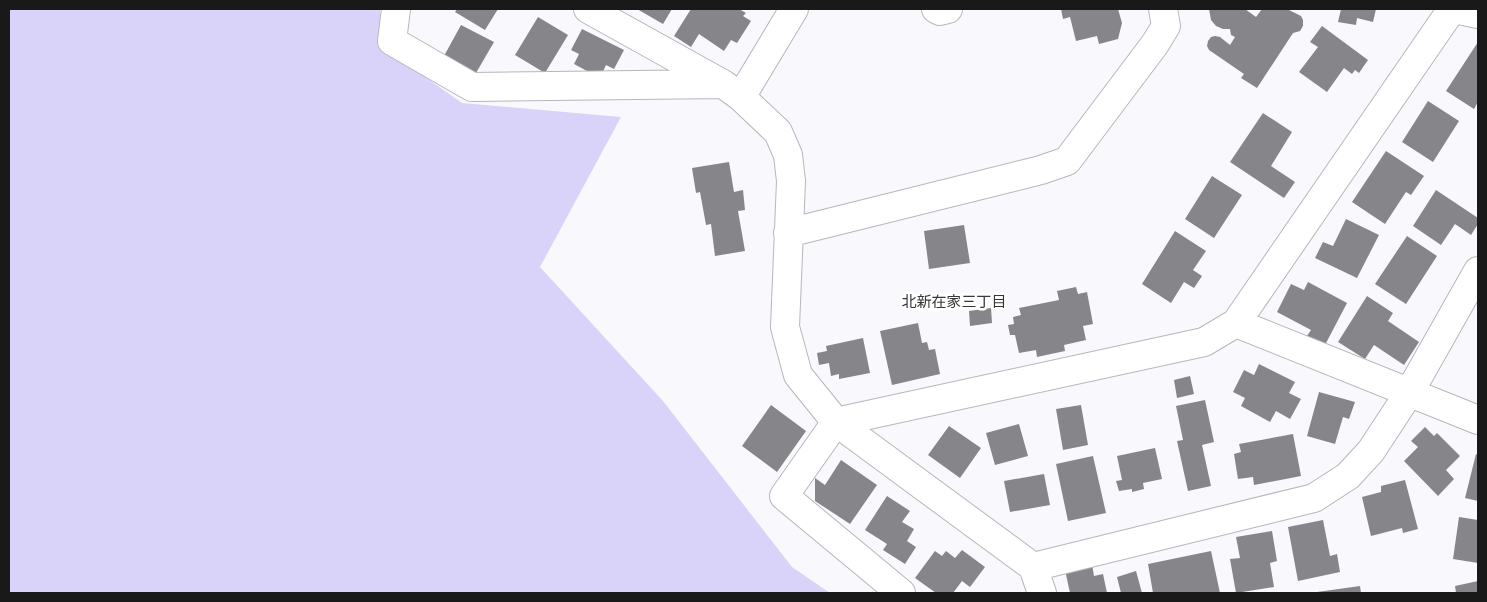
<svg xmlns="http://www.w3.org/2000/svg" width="1487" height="602" font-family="'Fira Sans','Noto Sans JP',sans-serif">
	<rect width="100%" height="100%" fill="#f9f8fd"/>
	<path fill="#d9d3f9" d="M9,9h371l4,39 78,55 159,14 -81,150 123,134 129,166 38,26h-821z"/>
	<path fill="#868589" d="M457,9h41l-13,21 -30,-18z
		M637,9h35l-9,15z
		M691,9h48l7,4 -3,3 8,5 -14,22 -6,-3 -7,11 -25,-17 -8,13 -17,-11z
		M1061,9h57l4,14 -4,16 -19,5 -2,-8 -21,5 -6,-24 -7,2z
		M1209,9h36l11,8 6,-8h25l14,7 2,4v6l-3,5 -7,2 -36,55 -16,-10 3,-4 -35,-24 -2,-4 1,-5 3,-4 4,-1 5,1 10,8 5,-8 -4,-2 -1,-6h-7l-7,-3 -5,-6z
		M1341,9h35l-3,13 -16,-4 -1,7 -18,-3z
		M538,17l30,18 -23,38 -30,-18z
		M461,25l33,17 -18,31 -32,-17z
		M1322,26l46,34 -9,13 -4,-3 -3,4 -8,-6 -17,24 -28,-20 19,-25 -8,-5z
		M582,29l42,21 -10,19 -8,-4 -6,13 -26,-14 5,-10 -8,-4z
		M1478,42v60l-4,7 -28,-18z
		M1428,101l31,20 -26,41 -31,-20z
		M1263,113l29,19 -21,34 24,16 -11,16 -54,-36z
		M1386,151l38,25 -13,19 -5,-3 -21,32 -33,-22z
		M729,162l5,30 9,-2 2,20 -7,1 7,40 -30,5 -4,-32 -5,1 -6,-33 -4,1 -4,-25z
		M1212,176l30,19 -28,43 -29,-19z
		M1436,190l42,28v6l-7,11 -16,-11 -14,21 -28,-19z
		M1346,219l33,16 -22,43 -42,-20 8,-16 10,4z
		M964,225l6,38 -41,6 -5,-38z
		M1175,231l31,20 -13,19 9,6 -8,12 -10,-6 -13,21 -29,-19z
		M1407,236l30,20 -31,48 -31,-20z
		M1308,282l39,21 -22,42 -18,-9 4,-6 -34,-18 14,-28 13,6z
		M1076,287l2,7 9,-2 6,32 -10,2 3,14 -22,5 1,6 -28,6 -1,-7 -17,3 -4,-18h-5l-2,-10 6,-1 -1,-7 8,-2 -2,-7 40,-8 -2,-9z
		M1367,296l26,17 -5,8 31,21 -15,23 -30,-20 -9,14 -27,-17z
		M991,308l1,15 -22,3 -1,-15z
		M918,323l4,20 5,-1 2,8 6,-1 5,25 -48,11 -12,-54z
		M863,338l7,35 -31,6v-5l-8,2 -2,-13 -10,2 -2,-12 10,-2 -1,-5z
		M1259,364l36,18 -6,11 12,6 -11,20 -14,-8 -6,11 -29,-16 4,-8 -12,-6 11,-22 10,5z
		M1190,376l4,18 -17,4 -3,-18z
		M1319,392l36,10 -6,17 -6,-2 -8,27 -28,-8z
		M1205,400l9,42 -12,3 9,41 -23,5 -11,-50 6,-1 -7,-34z
		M771,405l35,26 -29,41 -35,-26z
		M1081,405l7,40 -25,5 -7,-41z
		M1019,424l9,32 -33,9 -9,-32z
		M949,426l32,22 -21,30 -32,-23z
		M1425,427l9,9 3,-3 23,23 -14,14 8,9 -16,17 -34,-35 14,-14 -7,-6z
		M1293,434l8,42 -47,9 -1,-8 -15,2 -4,-25 7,-2 -2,-8z
		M1155,448l7,31 -19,4 1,6 -12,3v-3l-13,2 -3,-10 6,-1 -5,-24z
		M1476,454l2,1v46l-13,-3z
		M1093,456l13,57 -38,8 -12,-57z
		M841,460l36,25 -27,39 -35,-23v-23l10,7z
		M1044,474l6,31 -40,7 -6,-31z
		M1405,480l13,49 -15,4 -1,-5 -31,8 -9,-39 19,-5v-6z
		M887,496l23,15 -8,11 12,7 -7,12 9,6 -11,17 -22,-14 4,-6 -22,-14z
		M1459,517l19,3v43l-25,-4z
		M1323,520l7,36 7,-2 3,18 -42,9 -10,-54z
		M1272,531l5,30 -7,2 4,24 -38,6 -6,-34 10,-1 -4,-21z
		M962,550l23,17 -15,20 -8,-6 -9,12h-17l-21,-15 20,-27 7,5 4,-5 9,7z
		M1211,551l9,42h-67l-5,-29z
		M1092,564l2,12 9,-2 4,19h-37l-5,-23z
		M1136,571l6,22h-21l-4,-16z
		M1478,581v12h-22l-1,-7z
		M1360,586l1,7h-44v-1z"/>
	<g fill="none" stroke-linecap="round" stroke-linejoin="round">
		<defs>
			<path id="minor" d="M396,9l-4,32 80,46 251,-3
				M588,9l135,75 18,13 37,35 10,23 3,26 -6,146 13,48 38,47 197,145 9,26
				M936,9l4,2 8,-2
				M1454,9l24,5
				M741,97l53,-88
				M788,233l253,-63 26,-9 88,-117 11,-18 -3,-17
				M1236,323l242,97
				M1033,567l281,-69 34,-22 23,-25 38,-58 69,-122
				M901,593l-117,-97 52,-74 368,-80 32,-19 216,-314"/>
		</defs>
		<use href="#minor" stroke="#b7b6ba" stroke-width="30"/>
		<use href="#minor" stroke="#fff" stroke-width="28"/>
	</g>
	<g text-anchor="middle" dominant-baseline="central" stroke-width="5" stroke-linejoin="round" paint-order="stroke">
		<g font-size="15" fill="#37373a" stroke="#fff">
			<text x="954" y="302">北新在家三丁目</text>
		</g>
	</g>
	<rect width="1487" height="602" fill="none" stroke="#19191a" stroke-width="20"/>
</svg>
